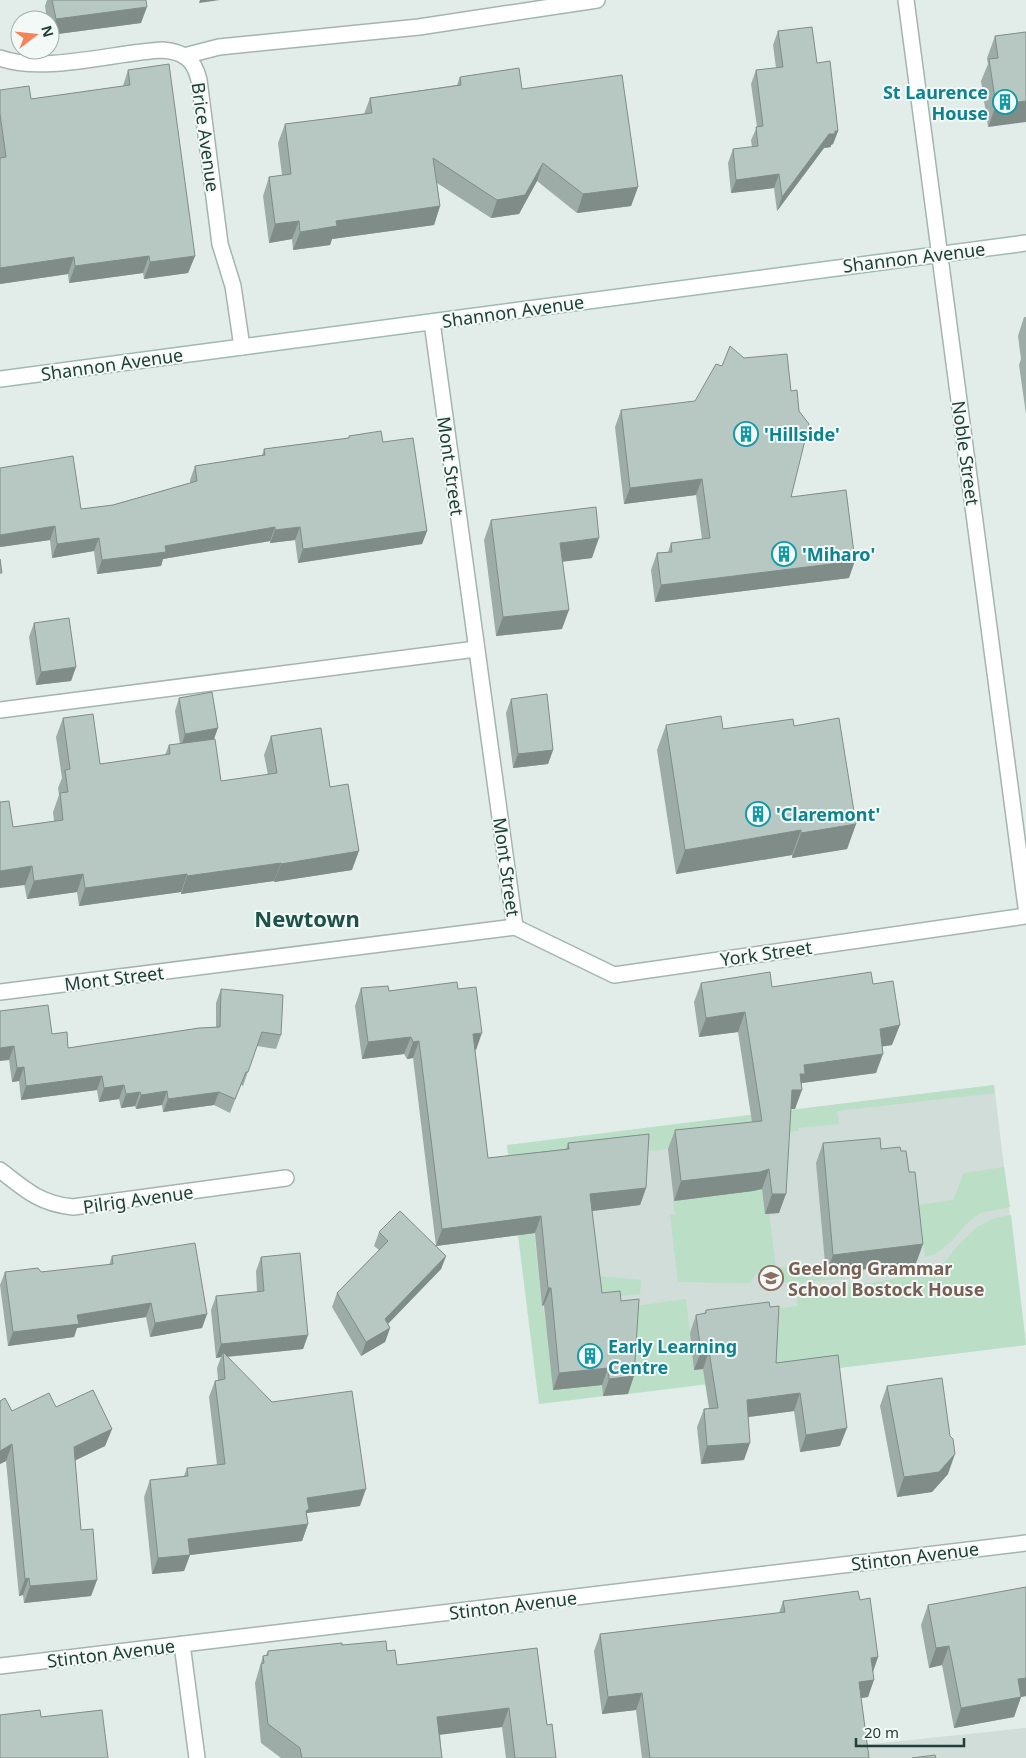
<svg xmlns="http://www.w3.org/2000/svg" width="1026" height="1758" font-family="'Noto Sans',sans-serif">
	<rect width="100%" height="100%" fill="#e2ede9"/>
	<path fill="#d0ddd8" d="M994,1085l32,260 -487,59 -32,-259z
		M1026,1728v30h-289z"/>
	<path fill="#badfc6" d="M994,1085l1,8 -158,18 2,13 -41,4v3l-43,5v4l-193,20 -35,10 15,136 5,22 55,57 1,11 -64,8 -32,-259z
		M1004,1167l6,40 -30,6 -15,12 -14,17 -16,12 -10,3 -6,-52 34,-5 11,-27z
		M766,1187l10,81 49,-5 2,15 23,-2 -1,-5 15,-2v6c-20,2 -72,13 -88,4l-1,-11 -16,2 -9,13 -72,-1 -8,-67h5l-2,-14 80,-10z
		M1011,1215l15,130 -398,49 5,-77 -19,-8 72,-10 8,71 9,-1 70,-45 8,-16 16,-2 1,-14 85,-11 37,-8 24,-10 15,-19 18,-17 18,-9z
		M596,1276l45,4 -1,14 -45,5z"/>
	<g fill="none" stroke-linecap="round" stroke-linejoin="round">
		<defs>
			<path id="service" d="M184,56l35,-9 200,-20 178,-27
				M0,710l476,-61
				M515,927l99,48 412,-59"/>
			<path id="minor" d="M0,58c44,16 116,-6 163,-8 21,2 31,9 36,30l21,164 13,42 9,61
				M0,992l515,-65 -83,-605
				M0,1170c25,20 41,34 73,37l213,-29
				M182,1644l15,114
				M0,1666l1026,-123"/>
			<path id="tertiary" d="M906,0l120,907"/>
			<path id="secondary" d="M0,379l1026,-136"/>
		</defs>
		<use href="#service" stroke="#a4b5b0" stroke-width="18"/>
		<use href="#minor" stroke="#a4b5b0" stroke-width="18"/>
		<use href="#tertiary" stroke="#a4b5b0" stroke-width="18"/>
		<use href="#secondary" stroke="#a0b9b1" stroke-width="18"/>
		<use href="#service" stroke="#fff" stroke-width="15"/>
		<use href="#minor" stroke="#fff" stroke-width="15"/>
		<use href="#tertiary" stroke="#fff" stroke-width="15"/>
		<use href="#secondary" stroke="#fff" stroke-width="15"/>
	</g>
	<path fill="#9daca7" d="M47,0h99l-5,23 -91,12v-15h-3l-2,-14z
		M778,31l39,32 21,68 -5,13 -2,1v2l-7,1 -47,63 -3,-23 -43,5 -3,-30 5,-14 19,-2 -1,-7 6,-13 -6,-43 5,-14 20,-2 -3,-23z
		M1026,32l-38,95 -7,-46 7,-17 -1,-6 8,-22z
		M128,70l67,186 -7,17 -44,6 -1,-6 -74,10 -1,-9 -68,10v-194l31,9 92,-13z
		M460,77l62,12 116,98 -7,19 -54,7 -40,-32 -18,33 -28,4 -54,-35 3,23 -6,19 -102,14 -2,6 -37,5 -1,-11 -23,4 -6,-47 6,-19 13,-2 -4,-32 7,-19 79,-10 6,-16 87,-13z
		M1024,317h2v97l-7,-49 2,-6 -3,-23z
		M621,410l170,87 58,81 -194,24 -4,-32 6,-17 11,-1 3,-9 31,-4 -6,-44 -72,9 -9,-77z
		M349,436l34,6 44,89 -5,13 -124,19 -3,-23 -25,3v-2l-107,18 -2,7 -64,8 -3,-23 -42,7 -2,-18 -50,7v-79l81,41 32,-4 77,-22v-3l5,-14 67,-11 2,-6 85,-11z
		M491,520l101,38 -29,3 -1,68 -66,7 -12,-96z
		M34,623l42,44 -5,14 -35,4 -7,-48z
		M179,698l35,41 7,42 47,-6 -4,-20 7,-19 59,51 22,83 -78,12v-1l-93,13v-2l-102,14 -2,-14 -50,7 -14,-72 41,-6 -1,-9 6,-17 -1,-7 4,-10 -6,-41 7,-19 37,46 65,-9 4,-10 11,-1 -5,-33z
		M511,699l42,51 -5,14 -35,4 -7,-55z
		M666,725l57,4 71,-3 62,98 -9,25 -55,9v-3l-116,19 -19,-124z
		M701,983l71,4 101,-3 19,61 -10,1 -6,27 -74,10 -7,26h-4l-12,104 -14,1 -3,-25 -9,2 -79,10 -6,-52 7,-19 77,-8 -14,-90 -39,5 -5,-35z
		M361,988l28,3 69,-2 18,61h-1l13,108 78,-9 2,-6 78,45 -6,17 -48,6 10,82 26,101 -25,2 -1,-11 -49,5 -9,-85 -2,1 -7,-73 -99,13 -23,-188 -6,1 -3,-5 -42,5 -7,-53z
		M221,989l60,46 -5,14 -19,-3 -14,40 -2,-1 -11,28 -16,-8 -51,7 -1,-7 -26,4 -1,-3 -14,2 -2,-9 -20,3 -2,-12 -76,10 -2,-19 -7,1 -3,-22 -9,-49 52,23 16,14 148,-21v-24z
		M823,1143l78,8 8,21 14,72 -7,19 -90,11 -10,-111z
		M379,1232l67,24 -5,13 -53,55 2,4 -5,14 -24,14 -29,-49 5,-14 42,-43 -5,-4z
		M112,1256l95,58 -5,14 -52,9 -4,-20 -69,11 -3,9 -66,9 -8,-61 5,-13h36l68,-7z
		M261,1257l47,78 -5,14 -76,8 133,149 -53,7v2l1,9 -6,17 -112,14 -6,16 -32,3 -8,-77 6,-17 34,-4 3,-8 30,-3 -8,-68 6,-16 3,-1 -1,-12 4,-11 -5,1 -5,-48 5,-14 41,-4 -1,-21z
		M706,1310l70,53 62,-8 2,91 -40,6 -6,-41 -46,6 -4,43 -43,4 -4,-37 7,-18 5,-1 -6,-39 -9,1 -4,-37 6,-18 8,-1z
		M887,1386l61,88 -16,18 -35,5 -17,-91z
		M0,1401l12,10 44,-4 56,22 -7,17 -30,14 6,70 16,50 -6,16 -67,7 -1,-8 -4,1 -13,-135 -6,3z
		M860,1600l18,57 -5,15 -5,25 -7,1 8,60h-227l-6,-48 -34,4 -8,-63 6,-17 179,-21 4,-12z
		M928,1605l98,91 -5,1 -7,20 -60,11 -12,-63 -13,3 -8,-43z
		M342,1645l45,6 10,14 140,-17 10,77 9,33h-50l-4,-31 -62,7 2,24h-161l-20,-15 -6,-60 8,-27 3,-1 2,-4z"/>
	<path fill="#808c88" d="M200,0h20l-21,3z
		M147,7l-6,16 -91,12 6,-16z
		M1026,101v21l-38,5 8,-22z
		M835,131h3l-5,13 -2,1v2l-7,1 -47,63 5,-14 47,-63z
		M543,163l-6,18 -18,33 -28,4 6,-18z
		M779,174l-5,14 -43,5 5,-13z
		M638,187l-7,19 -54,7 6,-19z
		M440,206l-6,19 -102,14 -2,6 -37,5 7,-18 36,-11z
		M299,221l-7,18 -23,4 6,-19z
		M149,256l-6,17 -74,10 6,-17z
		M195,256l-7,17 -44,6 6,-17z
		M74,257l-6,17 -68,10v-16z
		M702,479l-6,16 -72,9 6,-16z
		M55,526l-5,14 -50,7v-12z
		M275,527l-5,14 -107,18 -2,7 -64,8 5,-14 63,-14z
		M300,527l-5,13 -25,3 5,-13z
		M427,531l-5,13 -124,19 5,-14z
		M99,538l-5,13 -42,7 5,-14z
		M599,538l-7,20 -39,5 7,-20z
		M855,561l-6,17 -194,24 6,-17z
		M569,610l-7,19 -66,7 7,-19z
		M76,667l-5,14 -35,4 5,-13z
		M218,728l-5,14 -32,6 4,-14z
		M553,750l-5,14 -35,4 5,-14z
		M856,824l-9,25 -55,9 9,-25z
		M801,830l-9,25 -116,19 9,-24z
		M359,851l-7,19 -78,12 7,-18z
		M281,863l-7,18 -93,13 6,-18z
		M32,866l-7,19 -25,3v-17z
		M83,874l-6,18 -50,7 7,-18z
		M187,874l-6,18 -102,14 6,-18z
		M745,1012l-7,20 -39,5 7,-19z
		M900,1025l-8,20 -19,3 7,-19z
		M482,1033l-6,17 -10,1 7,-17z
		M411,1037l-7,17 -42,5 6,-17z
		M419,1041l-6,17 -6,1 6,-17z
		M14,1046l-5,14 -9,1v-13z
		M883,1054l-7,19 -74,10 -2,7h2l-7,19h-10l7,-19 12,-25z
		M24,1067l-5,14 -7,1 5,-14z
		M102,1076l-5,14 -76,10 5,-14z
		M124,1085l-5,14 -20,3 5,-14z
		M167,1091l-5,14 -26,4 5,-14z
		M140,1092l-5,14 -14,2 5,-14z
		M219,1092l-5,13 -51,7 5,-13z
		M769,1169l-7,20 -9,2 -79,10 7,-20z
		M646,1188l-6,17 -56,7 6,-18z
		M772,1194h14l-7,19 -14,1z
		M541,1216l-6,17 -99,13 6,-17z
		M923,1244l-7,19 -90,11 7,-19z
		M446,1256l-5,13 -61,63 5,-13z
		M548,1288h3l-7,17 -2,1z
		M151,1303l-5,14 -69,11 -3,9 -66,9 5,-14 64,-17z
		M207,1314l-5,14 -52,9 5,-14z
		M390,1328l-5,14 -24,14 5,-14z
		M308,1335l-5,14 -80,8v-5l-2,5 -5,1 5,-14z
		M709,1351l-6,18 -9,1 7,-18z
		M608,1368l-6,17 -49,5 6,-17z
		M634,1376l-6,18 -25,2 6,-17z
		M800,1393l-6,18 -54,7 7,-18z
		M847,1428l-7,18 -40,6 6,-17z
		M112,1429l-7,17 -37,18 6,-17z
		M750,1443l-6,17 -43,4 6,-18z
		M12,1444l-6,17 -6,3v-13z
		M955,1454l-7,20 -16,18 -35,5 7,-20z
		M366,1489l-6,17 -53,7 -4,12 5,-1 -6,17 -112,14 -6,16 -32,3 6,-16 30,-19 119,-41z
		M29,1578l-6,17 -4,1 6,-17z
		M97,1580l-6,16 -67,7 6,-17z
		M949,1646l-7,19 -13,3 7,-20z
		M878,1657l-6,17 -1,-16z
		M1026,1678v18l-15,3 7,-20z
		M874,1680l-6,17 -15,2 6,-17z
		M642,1693l-6,17 -34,4 6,-17z
		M1021,1697l-7,20 -60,11 7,-20z
		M509,1708l-7,19 -71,9 6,-19z"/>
	<path fill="#b7c8c2" stroke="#808c88" d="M52,0h94l1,7 -91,12z
		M812,27l5,36 13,-2 8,70h-3v3h-6l-47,63 -3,-23 -43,6 -3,-31 25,-3 -2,-19 7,-1 -7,-56 27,-3 -5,-36z
		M1026,32v69l-30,4 -7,-46 9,-1 -3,-22z
		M169,64l26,192 -45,6 -1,-6 -74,10 -1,-9 -74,11v-110l6,-1 -6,-43v-24l29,-4 2,13 99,-14 -2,-15z
		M519,68l3,21 100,-14 16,112 -55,7 -40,-31 -18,32 -28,5 -64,-42 7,48 -104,15 1,5 -37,6 -1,-11 -24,3 -6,-47 22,-3 -6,-50 87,-11 -2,-15 91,-13 -1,-8z
		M730,346l14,12 43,-4 4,37 6,-1 2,21 10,13 -18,73 55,-7 9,71 -194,24 -4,-32 15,-1 -1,-9 39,-5 -8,-59 -72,9 -9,-78 74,-9 21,-37 6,2z
		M381,431l2,11 30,-4 14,93 -124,18 -3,-22 -25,3v-3l-110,19 1,6 -64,8 -3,-22 -42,6 -2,-18 -55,9v-67l73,-12 8,53 32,-4 84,-24 -2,-15 70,-11 -1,-6 85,-11v-2z
		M596,507l3,31 -39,5 9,67 -66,7 -12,-97z
		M0,559l2,14h-2z
		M69,618l7,49 -35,5 -7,-49z
		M212,692l6,36 -33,6 -6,-36z
		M547,694l6,56 -35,4 -7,-55z
		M93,714l7,50 70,-10 -1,-9 46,-6 6,42 56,-8 -6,-37 50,-8 9,59 18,-3 11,67 -78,13v-1l-94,13v-2l-102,14 -2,-14 -49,7 -2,-15 -32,5v-69l9,-1 4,26 50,-7 -3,-27 8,-1 -3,-22 5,-1 -7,-51z
		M721,716l2,13 70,-10 1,7 45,-8 17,106 -55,9v-3l-116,20 -19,-125z
		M770,972l2,15 99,-15 2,12 20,-3 7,44 -20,4 3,25 -79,11 1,9h-5l2,16h-10l-6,104h-14l-3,-25 -9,3 -79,9 -6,-51 87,-9 -17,-109 -39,6 -5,-35z
		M457,982l1,7 18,-2 6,46 -9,1 15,124 81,-9 -1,-6 81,-9 -3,54 -56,6 12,99 18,-2 1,10 18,-2 -5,77 -25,3 -1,-11 -49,5 -8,-85h-3l-7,-72 -99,13 -23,-188 -6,1 -2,-5 -43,5 -7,-54 27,-2 1,5z
		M221,989l62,6 -2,40 -19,-3 -14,40h-2l-11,27 -16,-7 -51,7 -1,-8 -26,4 -1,-3 -14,2 -2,-9 -20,3 -2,-12 -76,10 -2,-19 -7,1 -3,-22 -14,2v-37l48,-6 4,29 15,-2 1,16 131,-20 21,-1z
		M880,1138l1,11 19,-2 1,4h5l3,21h6l8,72 -90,11 -10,-112z
		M400,1211l46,45 -61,63 5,9 -24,14 -29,-49 51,-52 -9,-9z
		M195,1243l12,71 -52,9 -4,-20 -74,12 2,9 -66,8 -8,-60 33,-4 3,4 72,-8 -1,-8z
		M300,1253l8,82 -87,9 -5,-48 48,-5 -3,-34z
		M769,1302l1,5 9,-1 -3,57 62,-8 9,73 -41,7 -6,-42 -53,7 3,43 -43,3 -3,-37 14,-1 -9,-57 -8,1 -5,-37 10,-2v-3z
		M223,1352l49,50 80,-11 14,98 -59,9 2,11 -3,2 2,13 -120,15 2,16 -32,3 -8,-78 38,-4 -1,-8 38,-4 -10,-83 10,-2z
		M942,1378l8,58 3,3 2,15 -16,18 -35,5 -17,-91z
		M93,1390l19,39 -38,18 7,83 12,-1 4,51 -67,6 -1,-8 -4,1 -13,-135 -12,7v-50l5,-3 7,13 37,-18 7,14z
		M1026,1587v91l-8,1 3,18 -60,11 -12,-62 -13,2 -8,-43z
		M858,1591l2,9 10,-2 8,59 -7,1 3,22 -15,2 10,76h-219l-8,-65 -34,4 -8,-63 185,-22 -2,-11z
		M386,1641l1,10 8,-1 2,15 140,-17 10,77 5,-1 4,34h-41l-6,-50 -72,9 5,41h-140l-2,-10 -32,-24 -7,-60 3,-1 -1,-7 5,-1v-4l74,-8v2z
		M40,1710l1,7 61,-7 6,48h-108v-43z
		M935,1755l1,3h-24z"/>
	<defs>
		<symbol id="building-ring" viewBox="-11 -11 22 22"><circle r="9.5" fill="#f3f9f6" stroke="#0f9aa8" stroke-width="1.5"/><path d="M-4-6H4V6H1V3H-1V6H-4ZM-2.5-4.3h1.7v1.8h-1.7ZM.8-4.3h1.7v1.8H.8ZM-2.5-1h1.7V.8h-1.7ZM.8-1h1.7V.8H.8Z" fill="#0f9aa8"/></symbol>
		<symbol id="school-ring" viewBox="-11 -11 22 22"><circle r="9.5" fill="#f3f9f6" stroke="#8d6e63" stroke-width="1.5"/><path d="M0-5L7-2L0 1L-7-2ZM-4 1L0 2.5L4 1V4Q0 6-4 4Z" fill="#8d6e63"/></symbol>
	</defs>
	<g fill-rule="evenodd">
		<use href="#building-ring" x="991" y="88" width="28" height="28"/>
		<use href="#building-ring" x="732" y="420" width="28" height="28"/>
		<use href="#building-ring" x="770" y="540" width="28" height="28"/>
		<use href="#building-ring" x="744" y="800" width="28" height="28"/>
		<use href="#school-ring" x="757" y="1264" width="28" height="28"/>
		<use href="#building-ring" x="576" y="1342" width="28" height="28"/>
	</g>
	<g text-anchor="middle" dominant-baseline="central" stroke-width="4" stroke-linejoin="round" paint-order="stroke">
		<g font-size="18" font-weight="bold" fill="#0d838f" stroke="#f3f9f6" text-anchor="start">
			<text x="988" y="92" text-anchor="end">St Laurence<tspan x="988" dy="21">House</tspan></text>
			<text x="764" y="434">'Hillside'</text>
			<text x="802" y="554">'Miharo'</text>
			<text x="776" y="814">'Claremont'</text>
			<text x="608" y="1346">Early Learning<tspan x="608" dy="21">Centre</tspan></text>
		</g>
		<g font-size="18" fill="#213f38" stroke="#f3f9f6">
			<text transform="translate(206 137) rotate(82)">Brice Avenue</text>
			<text transform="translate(914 257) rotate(-7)">Shannon Avenue</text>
			<text transform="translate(513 311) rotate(-8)">Shannon Avenue</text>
			<text transform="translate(112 364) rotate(-8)">Shannon Avenue</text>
			<text transform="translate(966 453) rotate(82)">Noble Street</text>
			<text transform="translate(451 466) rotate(82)">Mont Street</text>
			<text transform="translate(507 867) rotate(82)">Mont Street</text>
			<text transform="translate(766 953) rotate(-8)">York Street</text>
			<text transform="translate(114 978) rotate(-7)">Mont Street</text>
			<text transform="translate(138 1199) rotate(-8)">Pilrig Avenue</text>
			<text transform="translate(915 1556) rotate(-7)">Stinton Avenue</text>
			<text transform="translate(513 1605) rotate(-7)">Stinton Avenue</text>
			<text transform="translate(111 1653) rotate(-7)">Stinton Avenue</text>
		</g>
		<g font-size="18" font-weight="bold" fill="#785e54" stroke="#f3f9f6" text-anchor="start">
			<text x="788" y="1268">Geelong Grammar<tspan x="788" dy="21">School Bostock House</tspan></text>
		</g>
		<g font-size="22" font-weight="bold" fill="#1c5247" stroke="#f3f9f6">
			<text x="307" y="918">Newtown</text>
		</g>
	</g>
	<g transform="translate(35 35) rotate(74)"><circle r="24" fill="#f3f9f6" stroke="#9fafaa"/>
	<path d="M0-4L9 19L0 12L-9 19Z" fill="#f78456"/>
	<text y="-8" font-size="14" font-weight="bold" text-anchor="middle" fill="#213f38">N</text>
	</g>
	<path d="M856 1738v8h108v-8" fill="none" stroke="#213f38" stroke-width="2.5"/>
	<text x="864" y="1738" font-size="15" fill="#213f38" stroke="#f3f9f6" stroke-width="4" paint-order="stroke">20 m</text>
</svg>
